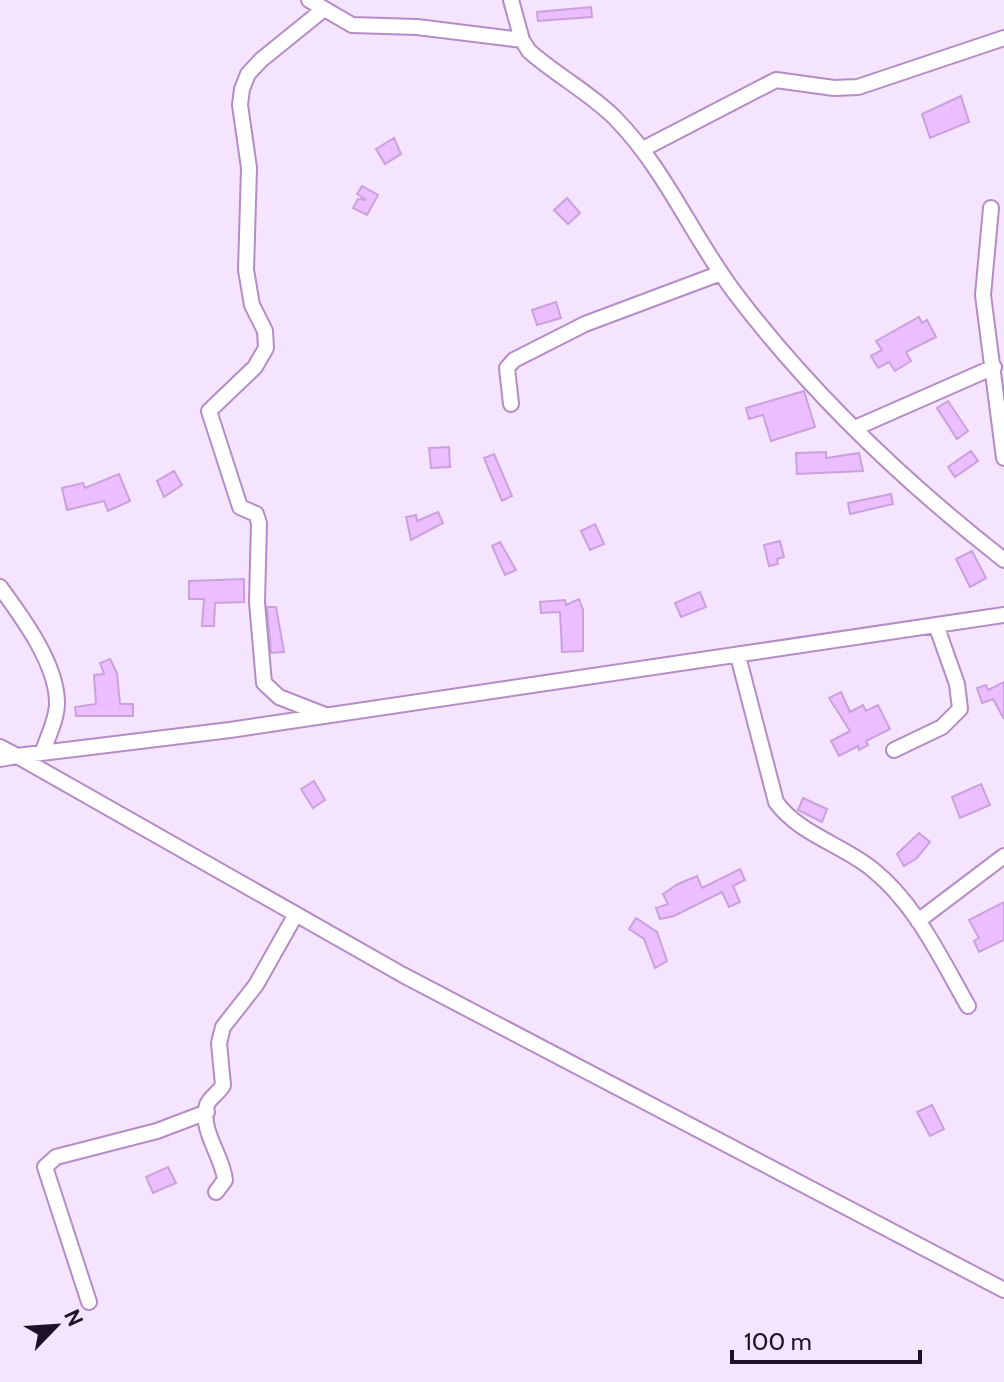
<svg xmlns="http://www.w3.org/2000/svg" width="1004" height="1382" font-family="Cabin,sans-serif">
	<rect width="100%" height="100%" fill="#f5e4fd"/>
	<path fill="#eabeff" stroke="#caa1dd" stroke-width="2" d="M591,7l1,10 -54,4 -1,-9z
		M961,96l8,26 -39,16 -8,-24z
		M394,138l7,16 -16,10 -9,-15z
		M362,186l16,9 -11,20 -14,-7 5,-9 8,1 -9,-6z
		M567,198l13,15 -12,11 -14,-14z
		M556,302l5,16 -24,7 -5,-15z
		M919,317l3,6 5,-3 9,17 -30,15 5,9 -16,10 -6,-9 -11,6 -7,-12 11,-6 -6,-9z
		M804,391l11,36 -44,14 -8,-26 -14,4 -3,-11z
		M948,401l20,30 -11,8 -20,-31z
		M449,447l1,20 -19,1 -2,-20z
		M971,451l7,10 -23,16 -7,-10z
		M826,452v6l33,-5 4,18 -66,3 -1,-21z
		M494,454l18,42 -10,5 -18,-43z
		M174,471l8,14 -18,12 -7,-16z
		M119,474l11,27 -22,10 -4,-10 -37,9 -5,-22 21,-5 2,5z
		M891,494l2,10 -43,10 -2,-11z
		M438,512l5,11 -32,17 -5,-23 10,-2 1,6z
		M595,524l9,20 -14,6 -9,-19z
		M780,541l4,16 -7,2 1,5 -9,2 -5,-21z
		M500,542l16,28 -11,5 -13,-29z
		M972,551l14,27 -16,9 -14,-28z
		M244,579v23l-29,1 -1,23h-12l2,-27h-15v-18z
		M700,592l6,15 -25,10 -6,-14z
		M579,599l4,11v41l-21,1 -2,-40 -19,1 -1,-11 25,-2 1,5z
		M267,607h9l8,45 -13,1z
		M110,659l7,14 3,31h13v12h-57l-1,-9 21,-3 -2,-29 10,-1 -4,-11z
		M1004,682v37l-11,-20 -11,4 -5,-15 9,-3 2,5z
		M841,692l9,20 13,-7 3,6 12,-6 12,24 -24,12 2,4 -9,5 -1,-4 -19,10 -8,-15 19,-10 -21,-33z
		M314,781l11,19 -12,8 -12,-19z
		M981,784l9,21 -30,13 -8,-21z
		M803,798l24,11 -5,13 -24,-12z
		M919,833l11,9 -13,16 -13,8 -7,-12z
		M740,869l5,11 -12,6 7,16 -11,5 -7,-15 -48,24 -14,3 -4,-11 12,-4 -5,-10 15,-10 19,-8 5,12z
		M1004,902v38l-25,12 -5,-11 5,-3 -10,-18z
		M636,918l21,14 10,29 -12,7 -11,-29 -15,-10z
		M932,1105l12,24 -14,7 -13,-24z
		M168,1167l8,16 -23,10 -7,-16z"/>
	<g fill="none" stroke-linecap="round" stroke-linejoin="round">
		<defs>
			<path id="street" d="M309,0l43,25 65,2 105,13
				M511,0l11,40 7,11c27,24 61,42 86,67 52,53 78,121 123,179 75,98 169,187 266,263
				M324,9l-63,51 -13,14 -6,15 -2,16 9,63 -3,102 6,35 13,26 1,17 -11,19 -46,44 31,96 16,7 3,9 -2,79 7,81 15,14 46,18
				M643,149l133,-69 58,8 24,-1 146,-49
				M991,208l-8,87 21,163
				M511,404l-4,-36 7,-8 71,-36 136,-51
				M855,428l139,-61
				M0,587c22,30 57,77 57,116 0,16 -9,33 -14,48
				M738,656l38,146c23,32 67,43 96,67 44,35 69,90 96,137
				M0,747l17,9 213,-26 774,-115
				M894,750l48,-23 18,-18 -3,-25 -21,-59
				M0,759l17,-3 386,219 601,315
				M918,921l86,-65
				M216,1192l9,-12c-2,-23 -26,-51 -18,-75 3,-8 12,-12 16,-20l-4,-42 4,-16 33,-42 40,-71
				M89,1302l-44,-135 11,-10 101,-26 50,-19"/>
		</defs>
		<use href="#street" stroke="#b48cc6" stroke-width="18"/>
		<use href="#street" stroke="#fff" stroke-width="14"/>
	</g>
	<g transform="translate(56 1326) rotate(65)" stroke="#f5e4fd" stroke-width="6" paint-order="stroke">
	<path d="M0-6L14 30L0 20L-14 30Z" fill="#201027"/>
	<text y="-12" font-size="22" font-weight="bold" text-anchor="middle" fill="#201027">N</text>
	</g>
	<path d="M732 1350v12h188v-12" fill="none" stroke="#201027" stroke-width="4"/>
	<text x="744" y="1350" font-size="24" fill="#201027" stroke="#f5e4fd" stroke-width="6" paint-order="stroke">100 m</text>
</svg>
